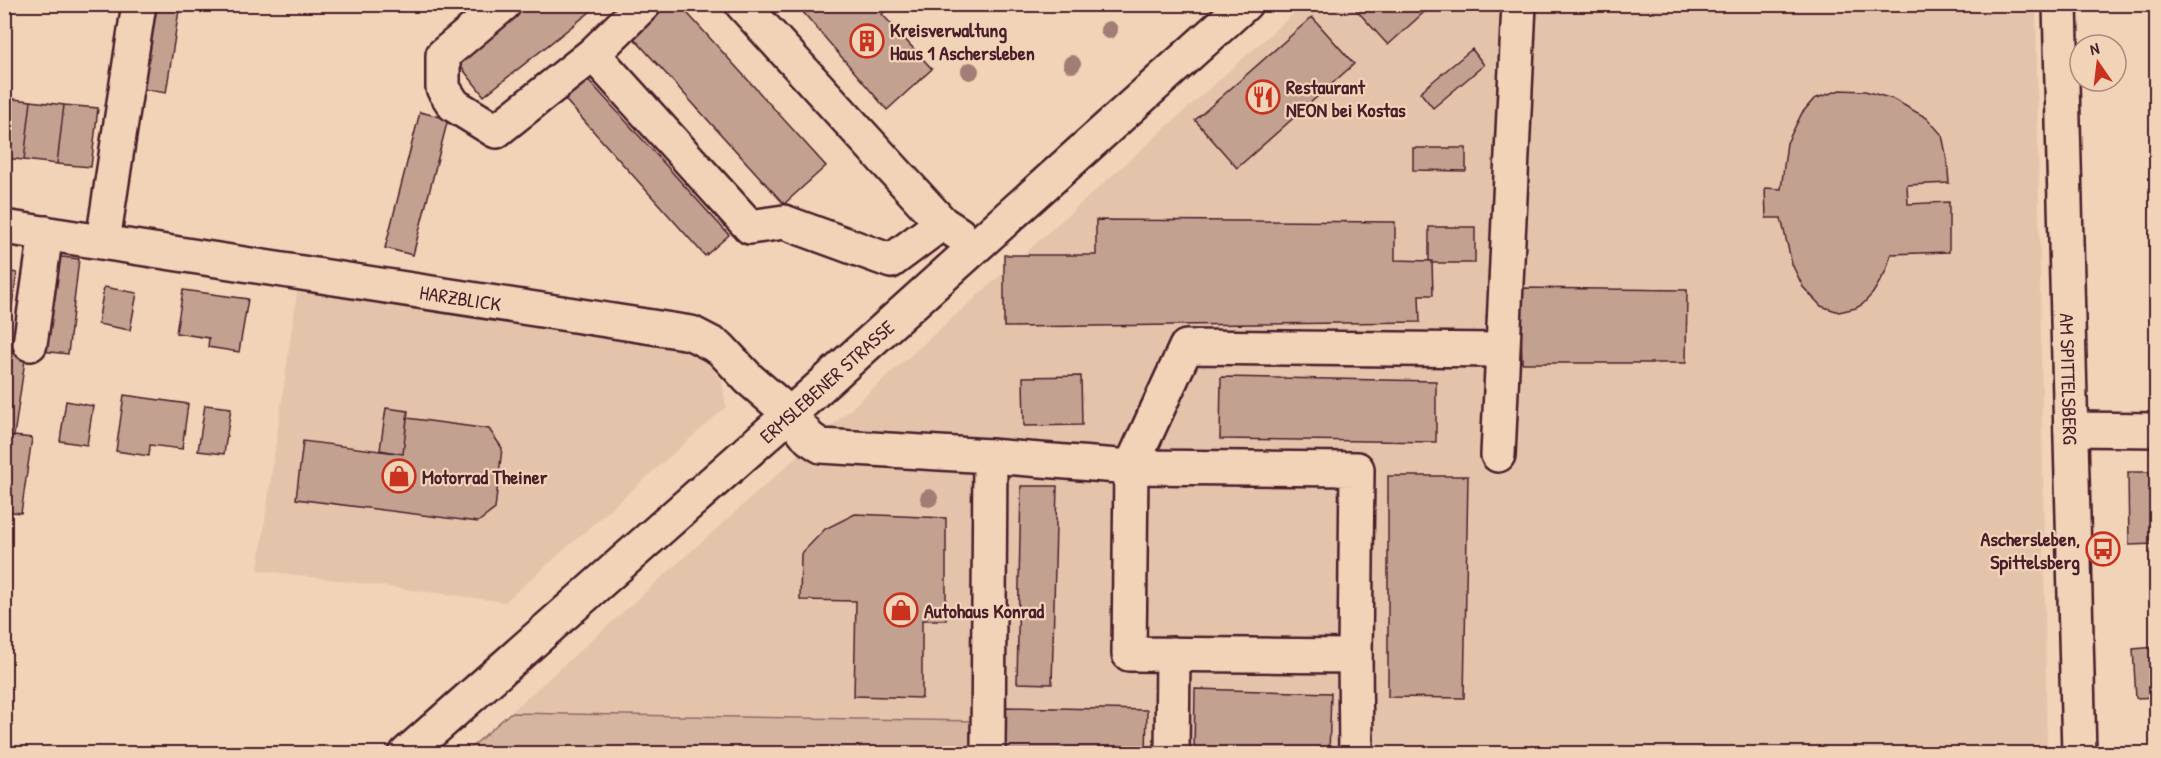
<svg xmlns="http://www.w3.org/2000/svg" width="2161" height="758" font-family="'Patrick Hand',sans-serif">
	<rect width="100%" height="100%" fill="#f1d3b7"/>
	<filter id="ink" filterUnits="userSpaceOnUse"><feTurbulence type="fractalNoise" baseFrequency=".0167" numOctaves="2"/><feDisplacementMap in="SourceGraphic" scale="12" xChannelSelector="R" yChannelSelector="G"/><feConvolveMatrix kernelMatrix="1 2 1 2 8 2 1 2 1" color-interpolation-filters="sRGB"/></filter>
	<g filter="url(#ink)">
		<path fill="#e3c4ab" d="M1303,5h733l11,748 -1072,1 1,-33 -466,-8z
			M298,286l398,67 14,12 12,16 4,26 -221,195 -247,-32z"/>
		<path fill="#d6b5a0" stroke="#906a66" stroke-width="1.5" d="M510,713l466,8 -1,32 -511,1z"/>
		<path fill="#c3a190" stroke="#4a1f2b" stroke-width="1.5" d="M153,4h27l-14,89 -25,-4z
			M522,4h78l-116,92 -30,-38z
			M663,4h16l147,162 -42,38 -154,-170z
			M796,4h96l-10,10 50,55 -45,41z
			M1351,4h82l-45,41z
			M1312,17l42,47 -117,104 -42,-48z
			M1472,49l12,16 -51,43 -13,-16z
			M584,75l145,160 -24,21 -144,-161z
			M1840,90l25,1 28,8 34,19 15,17 5,24 2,24 -42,2 1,19 41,-2v50l-58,2 -5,17 -13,22 -10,11 -7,4 -17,4 -18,-6 -18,-19 -11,-23 -11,-46h-15l-1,-30 16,1 6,-46 15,-30 12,-14z
			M4,98l27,3 -7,59 -20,-2z
			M31,101l33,4 -7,59 -33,-4z
			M64,105l34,3 -7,59 -34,-3z
			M420,112l28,7 -35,136 -28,-7z
			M1413,148h53v23l-53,-1z
			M1096,220l299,2v38l37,1 1,34h-14l1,27 -416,5v-72h92z
			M1429,227h46v36h-43v-2h-3z
			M54,256l25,3 -11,95 -26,-3z
			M4,271l13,2 -12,77h-1z
			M104,287l33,6 -7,37 -32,-6z
			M1520,288l167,2 -1,73h-164z
			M183,290l65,9 -9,53 -31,-5 1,-9 -33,-5z
			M4,350l22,3 -12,83 -10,-1z
			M1081,376l1,49 -58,1 -1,-49z
			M1221,377l215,4v61l-216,-3z
			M124,395l64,9 -6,45 -32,-4 -1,11 -33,-5z
			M66,401l27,5 -6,39 -27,-4z
			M205,405l26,3 -7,46 -26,-3z
			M386,408l22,3 -5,43 -23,-4z
			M407,418l82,11 13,19 -7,61 -17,13 -182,-23 7,-58 100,13z
			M4,435l28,3 -11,75 -17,-2z
			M2128,472h28v72l-27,1z
			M1388,476h80l-4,222 -76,-1z
			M1021,486h36l-5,198 -35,-1z
			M855,514l91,4v102h-24v78l-68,-2 2,-95 -56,-1 1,-46 24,-25z
			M2156,647v50l-20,1 -3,-49z
			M1195,689l136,4 -2,61h-135z
			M1004,707l143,3 -1,44h-142z"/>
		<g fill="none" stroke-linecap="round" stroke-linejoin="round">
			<defs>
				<g id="minor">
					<path d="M504,4l-61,51v33l11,17 42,26 97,-77 51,-50"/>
					<path d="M742,4l200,219 17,11"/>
					<path d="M593,54l157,173 34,-5 107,39 51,-38"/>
					<path id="s1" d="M4,227l687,106 29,15 29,31 41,35 19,24 12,8 169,10 -2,298"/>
					<path d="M103,241l36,-237"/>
					<path d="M30,344l16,-111"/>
					<path d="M2071,429l85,1"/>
					<path d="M1498,455l21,-451"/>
					<path d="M990,456l141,11 55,-120 316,3"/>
					<path d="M1131,467l226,2 -2,187 -226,-2z"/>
					<path d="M1355,656l1,98"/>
					<path d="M1172,754l1,-100"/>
				</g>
				<g id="major">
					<path id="s2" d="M2060,4l19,750"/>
					<path id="s3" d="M406,754l384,-340 455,-410"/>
				</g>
			</defs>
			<use href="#minor" stroke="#4a1f2b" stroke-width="38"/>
			<use href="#major" stroke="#4a1f2b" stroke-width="38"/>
			<use href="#minor" stroke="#f1d3b7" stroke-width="33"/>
			<use href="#major" stroke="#f1d3b7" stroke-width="33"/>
		</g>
		<g fill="#a17d74">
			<circle cx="1109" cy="30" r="9"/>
			<circle cx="1072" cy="64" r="9"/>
			<circle cx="970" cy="71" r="9"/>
			<circle cx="929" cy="498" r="9"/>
		</g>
	</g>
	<defs>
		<symbol id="building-ring" viewBox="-11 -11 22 22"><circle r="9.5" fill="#f1d3b7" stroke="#c8321e" stroke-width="1.5"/><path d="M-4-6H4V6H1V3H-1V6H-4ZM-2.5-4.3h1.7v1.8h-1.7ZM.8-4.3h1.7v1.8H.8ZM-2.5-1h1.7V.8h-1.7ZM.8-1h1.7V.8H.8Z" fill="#c8321e"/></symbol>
		<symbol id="restaurant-ring" viewBox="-11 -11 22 22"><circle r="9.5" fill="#f1d3b7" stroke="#c8321e" stroke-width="1.5"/><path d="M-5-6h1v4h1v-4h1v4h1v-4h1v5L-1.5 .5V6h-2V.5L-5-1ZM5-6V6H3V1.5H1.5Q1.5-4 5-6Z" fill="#c8321e"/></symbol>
		<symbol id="shop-ring" viewBox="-11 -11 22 22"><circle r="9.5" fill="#f1d3b7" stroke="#c8321e" stroke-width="1.5"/><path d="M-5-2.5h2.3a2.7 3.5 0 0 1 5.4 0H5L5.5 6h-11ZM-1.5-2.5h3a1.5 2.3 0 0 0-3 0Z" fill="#c8321e"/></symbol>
		<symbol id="bus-ring" viewBox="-11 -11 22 22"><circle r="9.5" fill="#f1d3b7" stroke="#c8321e" stroke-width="1.5"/><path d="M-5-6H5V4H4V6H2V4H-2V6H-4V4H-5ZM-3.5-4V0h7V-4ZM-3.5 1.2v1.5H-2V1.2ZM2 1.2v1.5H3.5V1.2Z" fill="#c8321e"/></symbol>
	</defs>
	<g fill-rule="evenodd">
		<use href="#building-ring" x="848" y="22" width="38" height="38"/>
		<use href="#restaurant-ring" x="1244" y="78" width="38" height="38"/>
		<use href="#shop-ring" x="380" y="457" width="38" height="38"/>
		<use href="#bus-ring" x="2084" y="530" width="38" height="38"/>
		<use href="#shop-ring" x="882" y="591" width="38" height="38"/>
	</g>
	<g text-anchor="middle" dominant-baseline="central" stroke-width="4.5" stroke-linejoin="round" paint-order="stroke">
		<g font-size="20" font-weight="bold" fill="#4a1f2b" stroke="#f1d3b7" text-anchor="start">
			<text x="890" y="29">Kreisverwaltung<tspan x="890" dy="23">Haus 1 Aschersleben</tspan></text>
			<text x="1286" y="86">Restaurant<tspan x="1286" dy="23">NEON bei Kostas</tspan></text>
			<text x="422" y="476">Motorrad Theiner</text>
			<text x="2080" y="538" text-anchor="end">Aschersleben,<tspan x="2080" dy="23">Spittelsberg</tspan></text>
			<text x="924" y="610">Autohaus Konrad</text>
		</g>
		<g font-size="20" fill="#4a1f2b" stroke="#f1d3b7">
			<text stroke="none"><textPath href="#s1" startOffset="462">HARZBLICK</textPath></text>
			<text stroke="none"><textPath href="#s2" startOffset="375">AM SPITTELSBERG</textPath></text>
			<text stroke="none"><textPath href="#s3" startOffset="562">ERMSLEBENER STRASSE</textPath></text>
		</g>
	</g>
	<rect width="2161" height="758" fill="none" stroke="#f1d3b7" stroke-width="24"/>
	<rect x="12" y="12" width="2137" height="734" fill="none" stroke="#4a1f2b" stroke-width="2" filter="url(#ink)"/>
	<g transform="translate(2098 63) rotate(346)"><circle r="28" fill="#f1d3b7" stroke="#ae8b7f" stroke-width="1.5"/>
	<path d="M0-4.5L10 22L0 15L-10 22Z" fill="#c8321e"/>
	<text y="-9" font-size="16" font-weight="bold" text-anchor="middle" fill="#4a1f2b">N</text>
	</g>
</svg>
